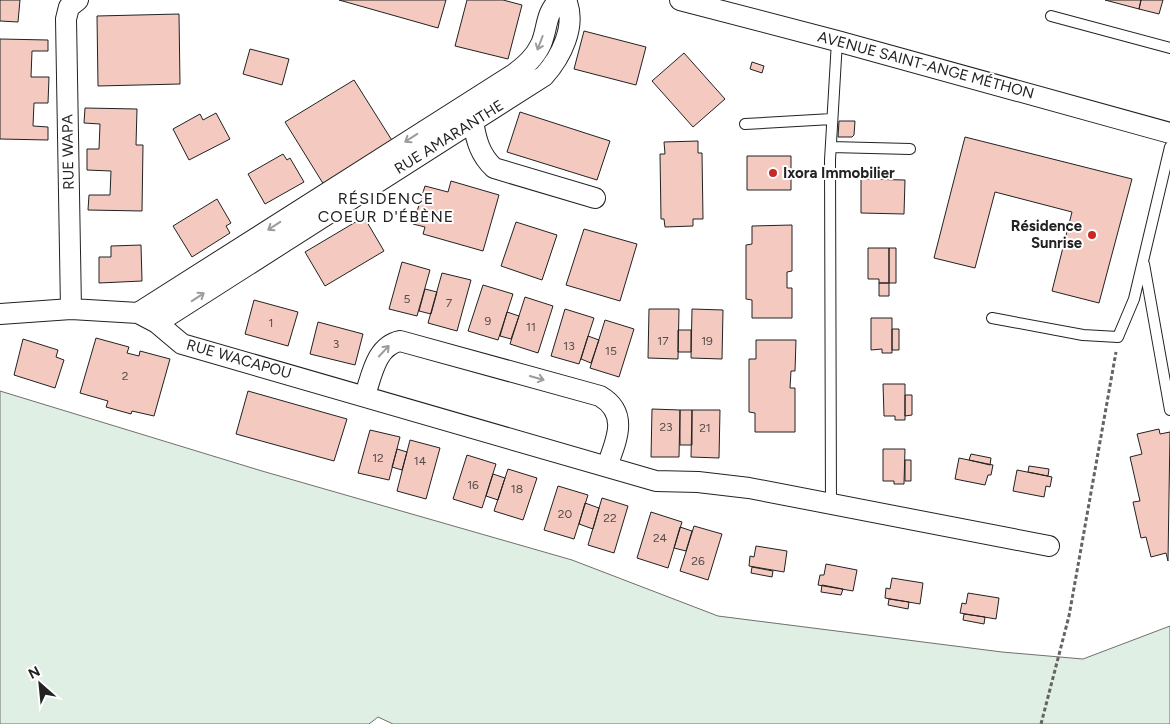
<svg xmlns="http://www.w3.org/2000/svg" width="1170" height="724" font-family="Figtree,sans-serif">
	<rect width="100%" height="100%" fill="#fff"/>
	<path fill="#e0efe3" stroke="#6f6f6f" d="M0,391l262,80 310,89 146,56 284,36 81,7 87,-33v98h-777l-15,-7 -9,7h-369z"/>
	<path fill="#f3c9c0" stroke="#222" d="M0,0h20l-2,22 -18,-1z
		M339,0h107l-8,28z
		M467,0h36l19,5 -14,54 -53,-13z
		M1105,0h36l-2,9z
		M1141,0h22l-4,14 -20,-5z
		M179,14l1,70 -82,2 -1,-70z
		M584,31l62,16 -10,38 -62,-16z
		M0,39l48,1v11h-16l-1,26h18l-1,26h-14l-1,23 15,1v13l-48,-1z
		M250,49l39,10 -7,26 -39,-11z
		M684,53l41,46 -32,28 -41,-46z
		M752,62l12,4 -2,7 -12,-4z
		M354,80l39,62 -69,43 -39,-63z
		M85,108l52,1 -1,36h7l-1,66 -54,-1 1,-15h21l1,-24 -24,-1v-21h12l1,-25 -16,-1z
		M520,112l90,29 -13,39 -90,-28z
		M216,113l14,26 -41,21 -16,-31 27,-15 3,6z
		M839,121h16l-1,14 -2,2h-14z
		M965,137l167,42 -33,124 -47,-12 20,-79 -77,-20 -20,76 -41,-10z
		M698,141v12h4l1,66h-10v7l-28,1 -1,-8h-3l-1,-65h5l-1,-12z
		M283,154l4,6 3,-2 14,24 -39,22 -17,-30z
		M747,156h44v34h-44z
		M861,179l44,1 -1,34 -43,-1z
		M451,181l48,14 -16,56 -60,-17 2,-7 -12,-3 12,-38 23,6z
		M217,199l14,24 -5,3 4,7 -38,24 -19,-31z
		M364,217l20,34 -59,35 -20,-34z
		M516,222l41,13 -15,45 -41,-14z
		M792,225v46l-5,1v16h5v30h-40v-18l-6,-1v-54l6,-1v-18z
		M584,229l53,15 -17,57 -54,-16z
		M141,245l1,36 -43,2v-26h12v-11z
		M868,248h21v35h-10v-4h-11z
		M889,248h7v35h-7z
		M402,262l28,8 -13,46 -28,-7z
		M442,273l29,7 -14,51 -29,-8z
		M879,283h10v13h-10z
		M483,285l30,9 -15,46 -30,-9z
		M425,289l12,3 -6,22 -12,-3z
		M525,297l28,9 -15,47 -28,-9z
		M254,300l44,12 -10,34 -43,-12z
		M565,309l29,9 -15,46 -28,-8z
		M649,309h30l-1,50 -30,-1z
		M692,309l31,1 -1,49 -31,-1z
		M507,312l12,4 -8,23 -11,-3z
		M871,318h21v35h-10v-4l-11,1z
		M605,320l29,9 -15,48 -29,-9z
		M318,322l45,12 -8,31 -45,-11z
		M892,329h7v21h-7z
		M678,330h13v22h-13z
		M588,336l11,4 -8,23 -10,-4z
		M96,338l33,9 -2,6 12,3 1,-5 30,8 -16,57 -22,-5 -1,3 -25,-7 2,-6 -28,-8z
		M23,339l35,11 -2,7 8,3 -9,28 -41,-13z
		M756,340h40l-1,31h-4l-1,17h5v44h-40v-19l-6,-1v-53h7z
		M883,384h22v36h-10v-4h-11z
		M248,391l99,28 -13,42 -98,-27z
		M905,395h7v20l-7,1z
		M652,409l28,1 -1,47h-28z
		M680,410h12v35h-12z
		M692,410h28l-1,48 -28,-1z
		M1159,429l1,5 10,-2 -2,129 -2,-8 -15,4 -5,-20 -5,1 -8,-36 7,-1 -10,-44 12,-3 -5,-20z
		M370,430l30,7 -11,43 -31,-7z
		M410,440l30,8 -14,51 -29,-8z
		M397,449l10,3 -5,18 -10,-3z
		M883,449h22l-1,35h-10v-3h-11z
		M971,454l20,4 -1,7 -21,-5z
		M467,455l29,9 -14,44 -29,-9z
		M959,458l34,7 -2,10h-3l-3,10 -30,-6z
		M905,460h6v21h-6z
		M1029,466l20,3 -1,7 -20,-4z
		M508,469l29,9 -14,42 -29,-9z
		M1017,470l35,7 -2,10 -4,-1 -2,11 -31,-6z
		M493,474l12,4 -7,22 -12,-4z
		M558,486l30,9 -14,44 -30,-9z
		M602,498l26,8 -14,47 -26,-8z
		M585,503l14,5 -6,21 -14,-5z
		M651,512l31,10 -14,46 -31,-10z
		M694,526l28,8 -14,46 -28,-9z
		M680,527l12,4 -6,20 -12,-3z
		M756,546l31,5 -3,21 -35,-6 1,-10 4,1z
		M826,564l31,6 -4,21 -35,-6 2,-10h4z
		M752,567l21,4 -1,6 -21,-4z
		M892,578l31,5 -3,21 -35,-6 1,-10 4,1z
		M822,585l21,4 -2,6 -20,-3z
		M968,593l31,5 -3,21 -36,-6 2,-10 4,1z
		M889,599l20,3 -1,7 -20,-4z
		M964,614l21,3 -1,7 -21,-4z"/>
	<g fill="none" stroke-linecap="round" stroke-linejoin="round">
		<defs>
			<path id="lane" d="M1051,16l119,32
				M745,124l87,-5
				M831,147l79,2
				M1144,264l26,146
				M992,318l91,17 35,2 16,-38 36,-152
				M831,505l-1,-345 7,-119"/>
			<path id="street" d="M680,0l157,41 333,92
				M473,121c3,19 7,34 21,47l101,30
				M71,309l-5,-290 3,-12 9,-7
				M138,313l376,-239c12,-9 21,-17 27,-30 7,-16 4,-32 19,-44
				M0,314l71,-5 67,4 19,10 25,21 474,137 42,1 51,6 300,58
				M157,323l387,-247c17,-19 33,-50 22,-76
				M365,395c7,-20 11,-49 35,-54l200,55c29,17 17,43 7,70"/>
		</defs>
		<use href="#lane" stroke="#222" stroke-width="12"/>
		<use href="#street" stroke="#222" stroke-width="22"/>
		<path stroke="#646464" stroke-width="3" stroke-dasharray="4 2.5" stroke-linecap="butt" d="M1041,724l28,-108 47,-264"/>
		<use href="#lane" stroke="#fff" stroke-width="10"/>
		<use href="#street" stroke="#fff" stroke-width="20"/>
	</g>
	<defs><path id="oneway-shaft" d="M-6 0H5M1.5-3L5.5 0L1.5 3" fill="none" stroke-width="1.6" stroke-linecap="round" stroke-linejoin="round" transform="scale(1.25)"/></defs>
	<g stroke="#9c9c9c">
		<use href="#oneway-shaft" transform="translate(540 43) rotate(111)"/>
		<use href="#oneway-shaft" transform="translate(411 138) rotate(147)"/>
		<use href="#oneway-shaft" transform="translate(274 226) rotate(147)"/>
		<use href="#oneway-shaft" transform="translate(198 297) rotate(-33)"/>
		<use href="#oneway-shaft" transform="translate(384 351) rotate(-47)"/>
		<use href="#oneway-shaft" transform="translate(537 378) rotate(16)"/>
	</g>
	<g fill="#c62828" stroke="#fff" stroke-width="2">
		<circle cx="773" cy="173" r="5"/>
		<circle cx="1092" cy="235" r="5"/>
	</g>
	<g text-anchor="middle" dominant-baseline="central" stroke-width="4" stroke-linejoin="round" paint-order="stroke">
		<g font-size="12" fill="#564c4a">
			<text x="407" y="299">5</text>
			<text x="449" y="303">7</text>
			<text x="488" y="321">9</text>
			<text x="271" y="323">1</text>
			<text x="531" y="327">11</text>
			<text x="663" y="341">17</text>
			<text x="707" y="341">19</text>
			<text x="336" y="344">3</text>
			<text x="569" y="346">13</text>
			<text x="611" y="351">15</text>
			<text x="125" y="376">2</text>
			<text x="666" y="427">23</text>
			<text x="705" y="428">21</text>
			<text x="378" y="458">12</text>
			<text x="420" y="461">14</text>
			<text x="473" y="485">16</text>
			<text x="517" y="489">18</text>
			<text x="565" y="514">20</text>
			<text x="610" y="518">22</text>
			<text x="660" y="538">24</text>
			<text x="698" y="561">26</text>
		</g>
		<g font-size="15" fill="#222" stroke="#fff">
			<text transform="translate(926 65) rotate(15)">AVENUE SAINT-ANGE MÉTHON</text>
			<text transform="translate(449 137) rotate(-32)">RUE AMARANTHE</text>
			<text transform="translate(68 152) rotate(-91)">RUE WAPA</text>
			<text transform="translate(239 359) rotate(16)">RUE WACAPOU</text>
		</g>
		<g font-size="15" font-weight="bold" fill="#222" stroke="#fff" text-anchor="start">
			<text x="783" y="173">Ixora Immobilier</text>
			<text x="1082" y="226" text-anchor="end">Résidence<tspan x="1082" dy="17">Sunrise</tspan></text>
		</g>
		<g font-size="16" letter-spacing="1" fill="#222" stroke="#fff">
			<text x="386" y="198">RÉSIDENCE<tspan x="386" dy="18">COEUR D'ÉBÈNE</tspan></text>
		</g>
	</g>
	<g transform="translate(40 684) rotate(333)" stroke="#ffffff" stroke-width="4" paint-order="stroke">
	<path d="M0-4L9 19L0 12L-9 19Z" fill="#222222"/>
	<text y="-8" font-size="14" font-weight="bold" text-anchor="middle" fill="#222222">N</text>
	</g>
</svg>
